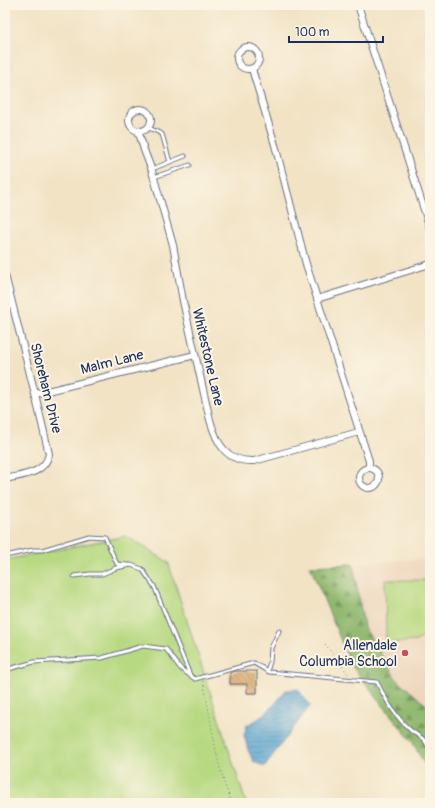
<svg xmlns="http://www.w3.org/2000/svg" width="435" height="808" font-family="Pangolin,sans-serif">
	<defs>
		<pattern id="forest-firs" width="22" height="20" patternUnits="userSpaceOnUse"><rect width="22" height="20" fill="#91b96f"/><path d="M5 1l3.5 6h-7zM16 11l3.5 6h-7z" fill="#76975e"/></pattern>
		<pattern id="water-rules" width="6" height="5" patternUnits="userSpaceOnUse"><rect width="6" height="5" fill="#56a3cf"/><path d="M0 2.5h6" fill="none" stroke="#4685ab"/></pattern>
		<pattern id="building-back-hatch" width="6" height="6" patternUnits="userSpaceOnUse"><rect width="6" height="6" fill="#d9aa6f"/><path d="M-1 5l2 2M0 0l6 6M5-1l2 2" fill="none" stroke="#af8b5e"/></pattern>
	</defs>
	<rect width="100%" height="100%" fill="#fcf5e5"/>
	<filter id="ink" filterUnits="userSpaceOnUse"><feTurbulence type="fractalNoise" baseFrequency=".025" numOctaves="2"/><feDisplacementMap in="SourceGraphic" scale="8" xChannelSelector="R" yChannelSelector="G"/><feConvolveMatrix kernelMatrix="1 2 1 2 8 2 1 2 1" color-interpolation-filters="sRGB"/></filter>
	<filter id="wash" filterUnits="userSpaceOnUse"><feTurbulence type="fractalNoise" baseFrequency=".012" numOctaves="4" result="noise"/><feDisplacementMap in="SourceGraphic" scale="16" xChannelSelector="R" yChannelSelector="G"/><feGaussianBlur stdDeviation="0.9" result="paint"/><feColorMatrix in="noise" values="0 0 0 0 0 0 0 0 0 0 0 0 0 0 0 0 0 1.4 0 .05"/><feComposite in="paint" operator="in"/></filter>
	<g filter="url(#wash)">
		<rect width="100%" height="100%" fill="#f2e3c5"/>
		<path fill="#eed6bb" d="M430,558v150l-33,-28 -33,-53 -11,-63z"/>
		<path fill="#b7d981" stroke="#698470" d="M126,536l42,26 78,241h-241v-243z
			M385,580h45v54l-14,7 -30,2z
			M430,646v26h-1l-3,-24z"/>
		<path fill="url(#forest-firs)" stroke="#567466" d="M353,564l11,63 33,53 33,28v66l-17,-31 -62,-78 -41,-99z"/>
		<path fill="url(#water-rules)" stroke="#386996" d="M298,689l12,17 -46,61 -11,-6 -5,-11 -4,-15 3,-10c18,-8 27,-20 39,-35z"/>
		<g id="blocks">
			<path fill="url(#building-back-hatch)" d="M236,671h21v22h-10v-9h-17v-11z"/>
		</g>
	</g>
	<g filter="url(#ink)">
		<use href="#blocks" fill-opacity="0" stroke="#666e82" stroke-width="1"/>
		<g fill="none" stroke-linecap="round" stroke-linejoin="round">
			<defs>
				<path id="service" d="M147,127l15,7 8,28
					M152,169l33,-13
					M154,177l36,-12
					M5,556l28,-6h9l47,-14 16,1 12,27 11,1
					M74,576l16,-2h12l14,-6 15,-3 11,4 12,17 36,89
					M5,670l29,-8 68,-4 41,-12 23,3 15,20 14,10 59,-16 15,9 108,10c8,16 16,31 29,44 11,12 19,8 24,26
					M267,671l3,-9 1,-14 8,-17"/>
				<path id="minor" d="M358,5l72,223
					M237 58a11 11 0 1 1 22 0a11 11 0 1 1-22 0Z
					M252,69l23,76 31,119 63,197v7
					M129 120a11 11 0 1 1 22 0a11 11 0 1 1-22 0Z
					M138,130l6,20 8,21 21,74 10,56 27,119c7,24 16,42 44,41l105,-29
					M5,275l30,119 14,60c-4,20 -27,21 -44,25
					M317,299l113,-35
					M35,394l160,-39
					M359 478a10 10 0 1 1 20 0a10 10 0 1 1-20 0Z"/>
			</defs>
			<use href="#service" stroke="#666e82" stroke-width="5"/>
			<use href="#minor" stroke="#666e82" stroke-width="8"/>
			<path stroke="#666e82" stroke-width="1" stroke-dasharray="1 3" stroke-linecap="butt" d="M325,644l23,30
				M203,681c9,41 12,84 29,122"/>
			<use href="#service" stroke="#fff" stroke-width="3"/>
			<use href="#minor" stroke="#fff" stroke-width="6"/>
		</g>
	</g>
	<circle fill="#d1495b" stroke="#fcf5e5" stroke-width="1.5" cx="405" cy="653" r="4"/>
	<g text-anchor="middle" dominant-baseline="central" stroke-width="4" stroke-linejoin="round" paint-order="stroke">
		<g font-size="14" fill="#1b2f5e" stroke="#fcf5e5">
			<text transform="translate(208 357) rotate(77)">Whitestone Lane</text>
			<text transform="translate(112 362) rotate(-14)">Malm Lane</text>
			<text transform="translate(46 388) rotate(76)">Shoreham Drive</text>
		</g>
		<g font-size="14" fill="#1b2f5e" stroke="#fcf5e5" text-anchor="end">
			<text x="397" y="645">Allendale<tspan x="397" dy="16">Columbia School</tspan></text>
		</g>
	</g>
	<rect width="435" height="808" fill="none" stroke="#fcf5e5" stroke-width="20"/>
	<path d="M289 36v6h94v-6" fill="none" stroke="#1b2f5e" stroke-width="2"/>
	<text x="295" y="36" font-size="12" fill="#1b2f5e" stroke="#fcf5e5" stroke-width="3" paint-order="stroke">100 m</text>
</svg>
